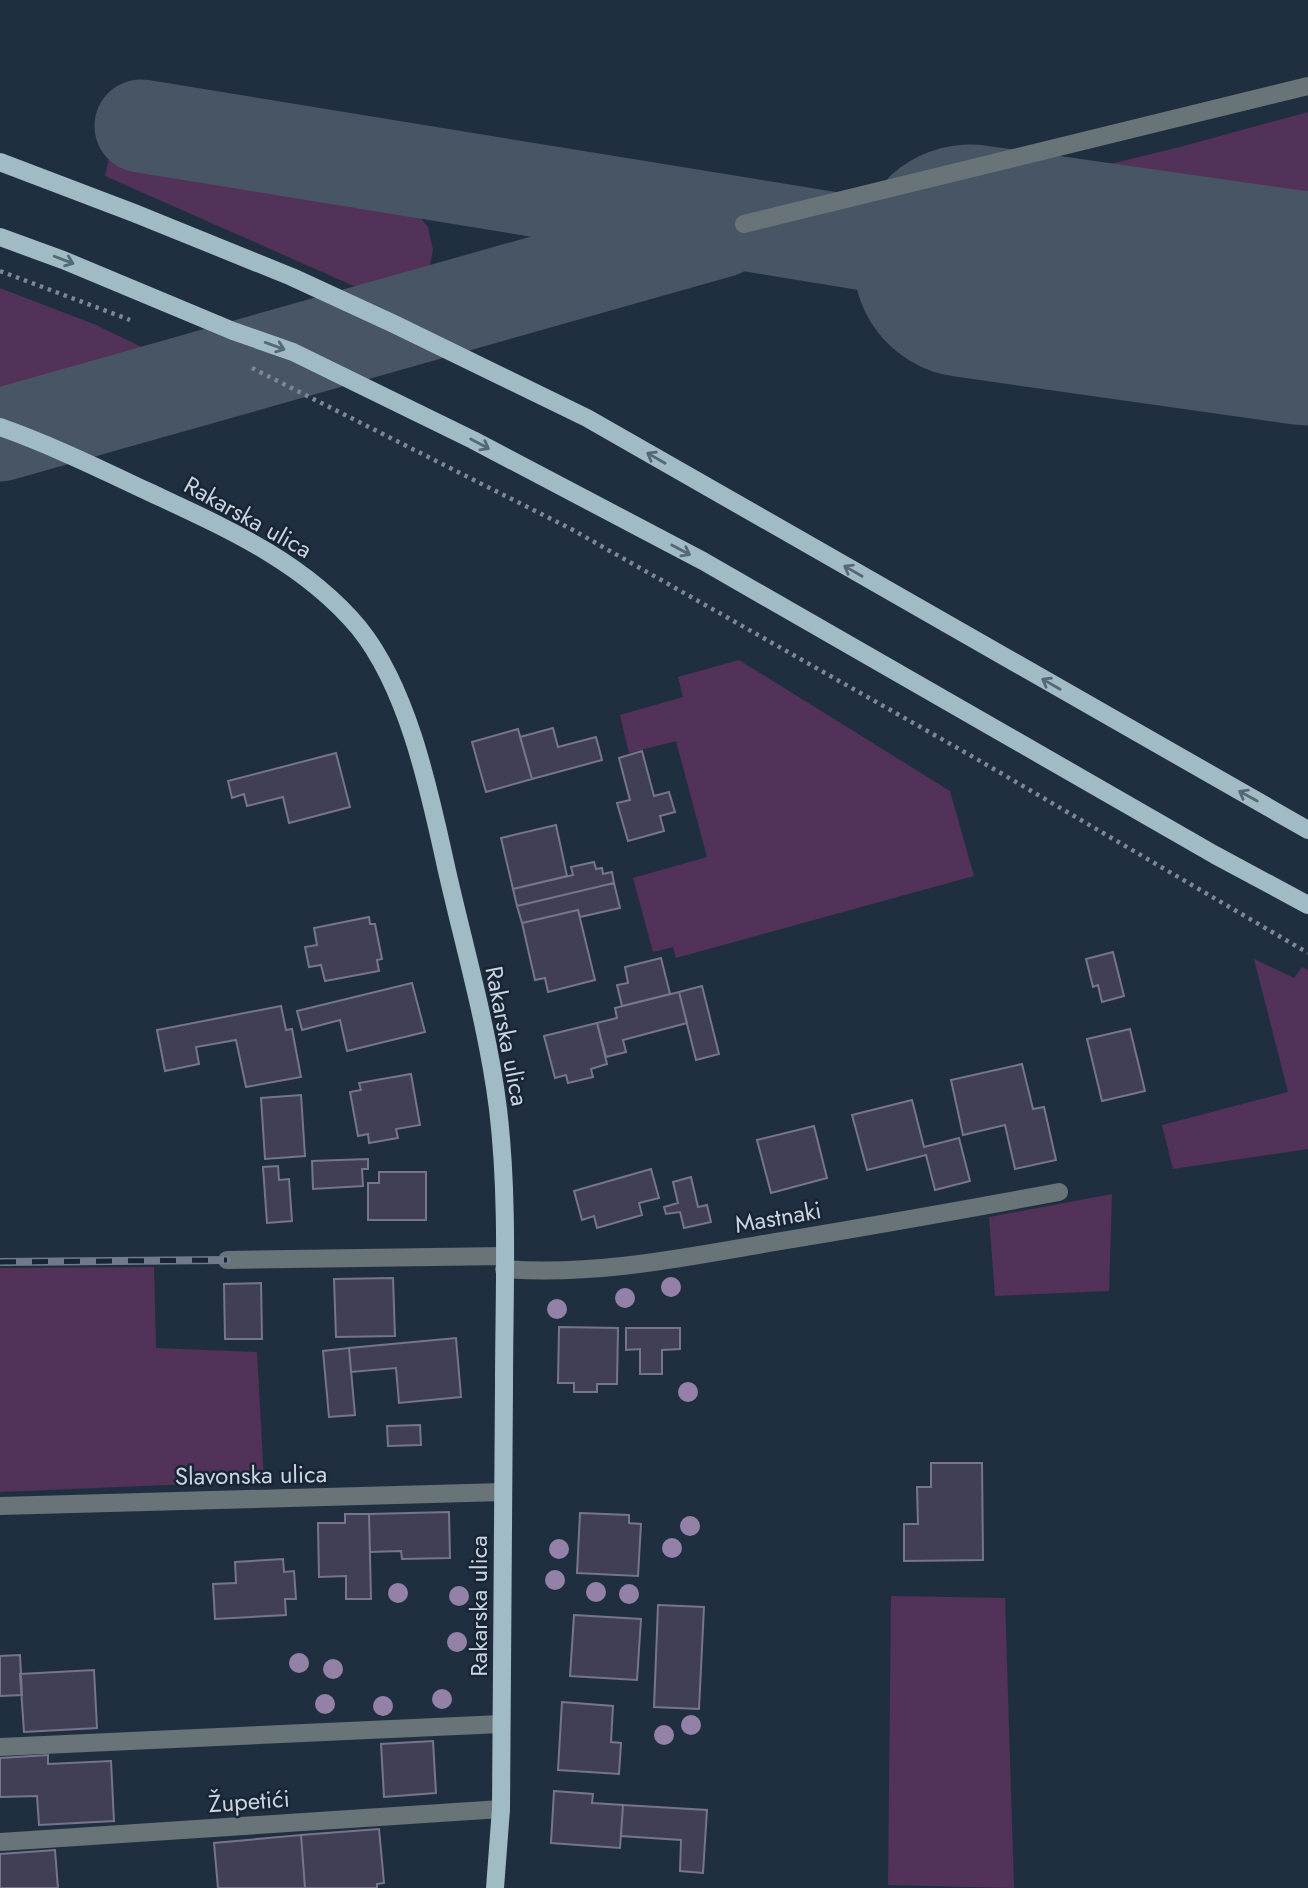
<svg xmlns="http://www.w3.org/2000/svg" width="1308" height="1888" font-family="Jost,sans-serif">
	<rect width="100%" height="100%" fill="#202f40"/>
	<path fill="#523258" d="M1308,112v127l-117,-16 -161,-28 -2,-11 152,-37z
		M112,145l300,63 16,19 5,23 -5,24 -15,19 -23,9 -285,-126z
		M0,288l96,37 79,38 -170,45 -5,-3z
		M739,660l211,131 24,85 -298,82 -3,-11 -20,5 -20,-74 74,-21 -31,-116 -47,12 -9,-38 63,-18 -5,-20z
		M1254,959l40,19 8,-11 6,3v179l-135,20 -11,-44 126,-33z
		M1112,1194l-3,97 -114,5 -6,-79z
		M154,1267l2,81 101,4 7,129 -264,11v-224z
		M891,1596l114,2 9,290 -126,-3z"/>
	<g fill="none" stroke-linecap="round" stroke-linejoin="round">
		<path stroke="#485565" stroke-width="93" d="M141,126l829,135
			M0,435l721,-204"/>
		<path stroke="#485565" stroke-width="233" d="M970,261l338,48"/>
	</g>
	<path fill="#403f55" stroke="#76758d" stroke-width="2" d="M553,728l5,19 38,-10 6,23 -70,19 -12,-42z
		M518,729l14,50 -46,13 -14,-50z
		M642,751l12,45 15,-4 6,20 -15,4 4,15 -36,10 -11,-38 13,-3 -11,-42z
		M336,753l14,54 -61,16 -6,-26 -36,9 -3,-12 -12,4 -4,-17z
		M556,825l11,51 -54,13 -12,-51z
		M594,862l2,7 6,-1 1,6 9,-2 2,11 -97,23 -4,-17 60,-14 -2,-8z
		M614,883l6,25 -40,9 -2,-7 -56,13 -5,-17z
		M578,910l17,70 -47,12 -3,-14 -10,2 -13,-57z
		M369,917l1,7h5l7,35 -5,1 2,11 -54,10 -4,-16 -12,2 -4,-20 12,-2 -3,-17z
		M1113,952l11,44 -22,6 -4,-17 -5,2 -7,-28z
		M661,958l9,36 -48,12 -5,-21 11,-2 -3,-16z
		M412,983l13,49 -78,19 -7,-31 -38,10 -5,-19z
		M702,986l17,68 -23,6 -17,-68z
		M679,992l8,31 -64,17 3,12 -20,5 -9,-34 20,-5 -2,-10z
		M281,1006l5,24 6,-1 9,48 -55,10 -10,-47 -40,7 3,17 -34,7 -8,-41z
		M597,1023l10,41 -16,5 2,8 -25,6 -2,-8 -11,3 -11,-42z
		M1130,1029l15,62 -43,10 -15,-62z
		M1022,1064l11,45 11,-2 12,53 -41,9 -10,-44 -42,10 -12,-55z
		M411,1074l9,51 -24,4 2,9 -29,5 -1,-9 -10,2 -8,-44 11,-2 -2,-7z
		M301,1095l4,61 -40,3 -4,-61z
		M912,1100l12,47 35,-9 11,43 -35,9 -9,-35 -59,15 -15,-55z
		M814,1126l13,52 -56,15 -14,-53z
		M368,1159v10h-6l1,17 -50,3 -1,-28z
		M278,1166l1,14 10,-1 3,42 -25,2 -4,-56z
		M651,1169l8,29 -20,5 3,12 -45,13 -3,-12 -12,4 -8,-29z
		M379,1172h47v48h-58v-37h11z
		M691,1177l7,30 9,-2 4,17 -27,6 -4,-16 -14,2 -2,-7 14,-4 -5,-21z
		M393,1278l2,58 -59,1 -2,-58z
		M261,1283l1,56h-37l-1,-55z
		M559,1327l59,1 -1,56h-20v8h-23v-9h-16z
		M626,1328h54v21l-18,1v24h-22v-25l-14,1z
		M456,1338l5,59 -62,6 -3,-35 -45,4 -2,-24z
		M349,1348l6,67 -26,2 -6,-66z
		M420,1425l1,20 -33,1 -1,-20z
		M931,1463h51l1,97 -79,1v-37h14l-1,-37h14z
		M449,1512l1,46 -48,1 -1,-8 -31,1 -1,-38z
		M580,1513l49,2v8l12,1 -3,52 -61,-3z
		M345,1514h24l2,85h-25v-23l-27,1 -1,-54h27z
		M283,1559l1,13 10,-1 2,28h-11l1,16 -71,4 -2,-35 23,-1 -1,-21z
		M658,1605l46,2 -5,102 -45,-2z
		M574,1615l67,4 -4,61 -67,-4z
		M20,1655l2,40 -22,1v-40z
		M94,1670l3,58 -73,4 -4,-58z
		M562,1702l51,4 -2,36 10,1 -2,31 -61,-4z
		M433,1741l3,52 -52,4 -3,-53z
		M48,1755v9l63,-3 3,60 -75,4 -2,-29 -37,1v-39z
		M554,1791l39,3 -1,9 31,2 -3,43 -69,-5z
		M623,1805l84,5 -4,63 -23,-2 1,-31 -60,-4z
		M379,1829l5,54 -7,1v4h-72l-4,-53z
		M301,1835l4,53h-87l-4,-45z
		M55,1850l3,38h-58v-34z"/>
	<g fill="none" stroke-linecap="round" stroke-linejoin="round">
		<path stroke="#7c8895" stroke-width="4.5" stroke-dasharray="3.5 5" stroke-linecap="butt" d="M0,271l130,49
			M252,368l321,162 402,228 333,195"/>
		<path stroke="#687478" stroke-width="18" d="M744,224l564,-138
			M227,1260l277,-4
			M504,1269c89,7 178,-11 265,-26 97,-16 193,-33 290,-51
			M0,1506l503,-14
			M0,1747l501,-23
			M0,1842l501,-33"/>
		<path stroke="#a0bbc3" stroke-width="18" d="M0,162l134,51 158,64 102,47 193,94 721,412
			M0,237l63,23 170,71 60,21 180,88 230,121 512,294 93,50
			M0,427c51,18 100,42 149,65 77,36 155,70 210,136 50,62 71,166 88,243 18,79 41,158 51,238 11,92 6,185 6,277 -1,141 -2,282 -3,423l-6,79"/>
		<defs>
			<path id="rail" d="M0,1262l227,-2"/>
		</defs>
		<use href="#rail" stroke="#6f7b8a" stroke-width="8"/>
		<use href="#rail" stroke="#172535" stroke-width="5" stroke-dasharray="16" stroke-linecap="butt"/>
	</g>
	<g fill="#9481a7">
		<circle cx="671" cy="1287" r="10"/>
		<circle cx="625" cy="1298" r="10"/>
		<circle cx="557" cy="1309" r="10"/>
		<circle cx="688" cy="1392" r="10"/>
		<circle cx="690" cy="1526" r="10"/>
		<circle cx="672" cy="1548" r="10"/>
		<circle cx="559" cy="1549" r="10"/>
		<circle cx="555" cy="1580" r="10"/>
		<circle cx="596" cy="1592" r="10"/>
		<circle cx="398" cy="1593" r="10"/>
		<circle cx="629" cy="1594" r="10"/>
		<circle cx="459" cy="1596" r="10"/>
		<circle cx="457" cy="1642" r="10"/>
		<circle cx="299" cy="1663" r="10"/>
		<circle cx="333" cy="1669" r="10"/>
		<circle cx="442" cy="1699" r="10"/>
		<circle cx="325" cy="1704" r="10"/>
		<circle cx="383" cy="1706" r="10"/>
		<circle cx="691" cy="1725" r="10"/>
		<circle cx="664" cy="1735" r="10"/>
	</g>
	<defs><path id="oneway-shaft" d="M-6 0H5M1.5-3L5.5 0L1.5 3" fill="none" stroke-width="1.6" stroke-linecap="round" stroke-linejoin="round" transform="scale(1.75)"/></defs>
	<g stroke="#556875">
		<use href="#oneway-shaft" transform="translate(64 260) rotate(21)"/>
		<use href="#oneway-shaft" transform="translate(275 346) rotate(20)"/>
		<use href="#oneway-shaft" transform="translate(480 444) rotate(28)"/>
		<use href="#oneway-shaft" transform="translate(656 458) rotate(-150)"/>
		<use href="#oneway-shaft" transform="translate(681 550) rotate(28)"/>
		<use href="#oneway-shaft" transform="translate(853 571) rotate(-150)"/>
		<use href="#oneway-shaft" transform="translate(1051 684) rotate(-150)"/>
		<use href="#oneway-shaft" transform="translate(1248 796) rotate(-151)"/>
	</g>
	<g text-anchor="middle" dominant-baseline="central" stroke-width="5" stroke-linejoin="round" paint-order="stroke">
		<g font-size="24" fill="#cbd4df" stroke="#172535">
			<text transform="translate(248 517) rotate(29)">Rakarska ulica</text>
			<text transform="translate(507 1036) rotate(79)">Rakarska ulica</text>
			<text transform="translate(778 1217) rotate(-10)">Mastnaki</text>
			<text transform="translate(251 1475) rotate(-1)">Slavonska ulica</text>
			<text transform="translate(478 1606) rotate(-90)">Rakarska ulica</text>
			<text transform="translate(249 1801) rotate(-4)">Župetići</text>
		</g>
	</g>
</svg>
